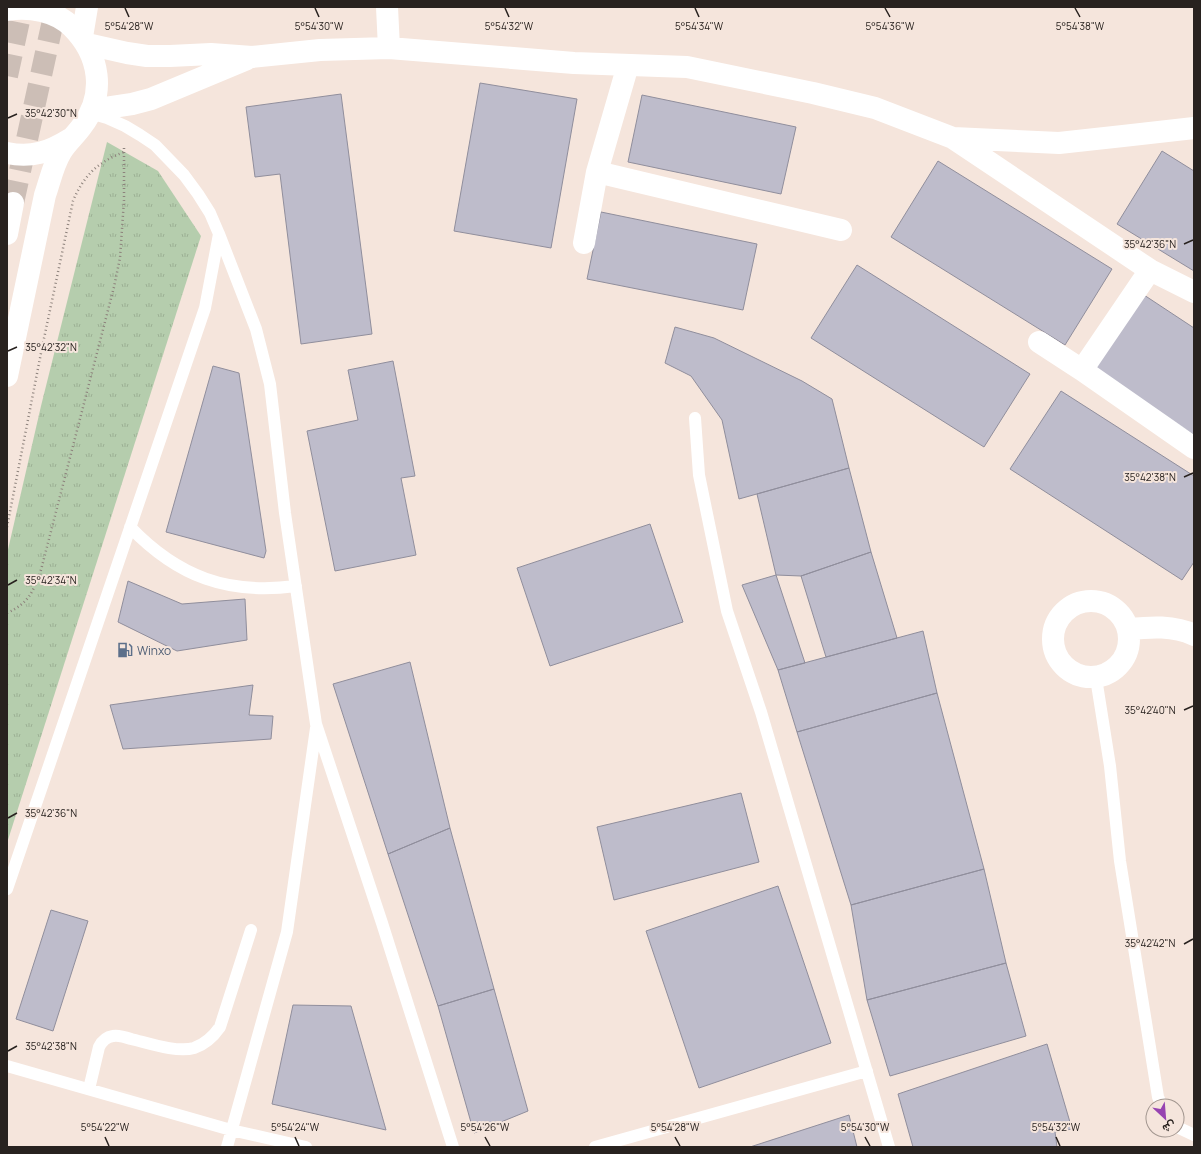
<svg xmlns="http://www.w3.org/2000/svg" width="1201" height="1154" font-family="Manrope,Vazirmatn,sans-serif">
	<defs>
		<pattern id="grass-tufts" width="24" height="20" patternUnits="userSpaceOnUse"><rect width="24" height="20" fill="#b5cdad"/><path d="M3 7l-1-3M5 7V3M7 7l1-3M15 17l-1-3M17 17v-4M19 17l1-3" fill="none" stroke="#9cb094"/></pattern>
	</defs>
	<rect width="100%" height="100%" fill="#f5e5dc"/>
	<path fill="url(#grass-tufts)" d="M107,142l51,29 43,65 -194,607v-289l34,-148z"/>
	<path fill="#bebccb" stroke="#908e9c" d="M480,83l97,16 -26,149 -97,-17z
		M341,94l31,240 -71,10 -21,-170 -25,3 -9,-70z
		M642,95l154,32 -15,67 -153,-32z
		M1162,151l32,20v100l-77,-47z
		M938,161l174,108 -47,76 -174,-108z
		M601,212l156,32 -14,66 -156,-31z
		M857,265l173,109 -46,73 -173,-109z
		M1144,295l50,33v107l-100,-65z
		M675,327l39,11 88,43 30,18 17,69 -110,31 -17,-79 -31,-44 -26,-13z
		M393,361l22,115 -14,2 15,77 -81,16 -28,-140 51,-11 -10,-50z
		M213,366l26,7 27,178 -2,7 -98,-26z
		M1061,391l133,85v86l-12,18 -172,-111z
		M849,468l22,84 -70,24 -25,-1 -19,-81z
		M650,524l33,98 -133,44 -33,-98z
		M871,552l26,86 -71,19 -25,-81z
		M776,575l29,88 -27,7 -36,-85z
		M128,581l54,23 63,-5 2,41 -70,11 -59,-29z
		M923,631l14,62 -140,39 -19,-62z
		M410,662l40,166 -62,26 -55,-170z
		M253,685l-4,30 24,1 -2,23 -148,10 -13,-44z
		M937,693l47,176 -133,36 -54,-173z
		M741,793l18,69 -145,38 -17,-73z
		M450,828l44,161 -56,17 -50,-152z
		M984,869l22,94 -139,37 -16,-95z
		M778,886l53,157 -132,45 -53,-157z
		M51,910l37,11 -35,110 -37,-12z
		M1006,963l20,73 -136,40 -23,-76z
		M494,989l34,122 -54,22 -36,-127z
		M293,1005l58,1 35,124 -114,-26z
		M1047,1044l25,85 -17,3 2,15h-144l-15,-53z
		M849,1115l8,32h-107z"/>
	<g fill="none" stroke-linecap="round" stroke-linejoin="round">
		<path stroke="#ccbeb6" stroke-width="22" stroke-dasharray="22 11" stroke-linecap="butt" d="M7,76l15,-69
			M13,203l43,-196"/>
		<path stroke="#8d827c" stroke-width="2.5" stroke-dasharray="1 3" stroke-linecap="butt" d="M7,527l35,-179 31,-147c11,-26 25,-39 51,-49
			M7,613c22,-10 26,-21 34,-43l73,-283 6,-29 4,-58v-54"/>
		<path stroke="#fff" stroke-width="12" d="M93,114l14,4 18,8 15,9 15,10 29,30 14,19 12,19 9,21 37,95 14,55 15,129 31,211 66,199 71,224
			M695,418l4,57 28,136 34,101 128,435
			M130,527c48,50 98,68 166,59
			M1096,678l14,88 10,95 38,236 4,9
			M7,889l198,-581 14,-74
			M7,1066l224,64 75,17
			M89,1089l10,-42c3,-6 7,-10 14,-11 5,-1 12,1 18,3 17,4 46,14 63,9 12,-4 19,-11 26,-21l31,-97
			M1177,1127l17,8
			M227,1147l60,-215 29,-204
			M595,1147l272,-76"/>
		<path stroke="#fff" stroke-width="22" d="M387,7l2,41
			M87,44l40,9 20,3h23l41,-2 41,3 68,-7 69,-2 185,15 113,4 126,26 62,15 78,30 197,132 44,22
			M92,110l40,-6 19,-5 96,-40
			M953,138l106,5 64,-7 71,-8
			M597,172l244,58
			M584,243l13,-71 31,-107
			M1039,342l43,28 112,78
			M1082,370l68,-100
			M1053 639a38 38 0 1 1 76 0a38 38 0 1 1-76 0Z
			M1128,629c22,-2 46,-4 66,6"/>
		<path stroke="#fff" stroke-width="22" d="M7,10c22,-4 49,1 65,17 28,28 34,67 10,99 -7,10 -15,16 -21,26 -8,13 -11,29 -16,43l-38,181
			M82,37l5,-30
			M7,153c25,5 42,-1 63,-14"/>
		<path stroke="#fff" stroke-width="22" d="M7,234l6,-31"/>
	</g>
	<path fill="none" stroke="#28221f" stroke-width="1.5" d="M125,8l4,9M315,8l4,9M505,8l4,9M695,8l4,9M885,8l5,9M1075,8l5,9M8,118l9,-4M1184,244l9,-4M8,351l9,-4M1184,477l9,-4M8,585l9,-5M1184,710l9,-4M8,818l9,-5M1184,944l9,-5M8,1051l9,-5M105,1137l4,9M295,1137l4,9M485,1137l5,9M675,1137l5,9M865,1137l5,9M1056,1137l4,9"/>
	<defs>
		<symbol id="fuel-bare" viewBox="-9 -9 18 18"><path d="M-5.5-6h7V0h2V4h1.3V-2.5L3-4.5l.8-.8L6-3V5H2.5V1h-1V6h-7ZM-4.2-4.7v3.2H.2V-4.7Z" fill="#5c6f8a" stroke="#f5e5dc" stroke-width="2.5" paint-order="stroke"/></symbol>
	</defs>
	<g fill-rule="evenodd">
		<use href="#fuel-bare" x="114" y="639" width="22" height="22"/>
	</g>
	<g text-anchor="middle" dominant-baseline="central" stroke-width="4" stroke-linejoin="round" paint-order="stroke">
		<g font-size="12" fill="#4e5e75" stroke="#f5e5dc" text-anchor="start">
			<text x="137" y="650">Winxo</text>
		</g>
	</g>
	<g font-size="10" text-anchor="middle" fill="#28221f" stroke="#f5e5dc" stroke-width="4" stroke-linejoin="round" paint-order="stroke">
		<text x="129" y="30">5°54'28"W</text>
		<text x="319" y="30">5°54'30"W</text>
		<text x="509" y="30">5°54'32"W</text>
		<text x="699" y="30">5°54'34"W</text>
		<text x="1080" y="30">5°54'38"W</text>
		<text x="890" y="30">5°54'36"W</text>
		<text x="51" y="117">35°42'30"N</text>
		<text x="1150" y="248">35°42'36"N</text>
		<text x="51" y="351">35°42'32"N</text>
		<text x="1150" y="481">35°42'38"N</text>
		<text x="51" y="584">35°42'34"N</text>
		<text x="1150" y="714">35°42'40"N</text>
		<text x="51" y="817">35°42'36"N</text>
		<text x="1150" y="947">35°42'42"N</text>
		<text x="51" y="1050">35°42'38"N</text>
		<text x="105" y="1131">5°54'22"W</text>
		<text x="295" y="1131">5°54'24"W</text>
		<text x="485" y="1131">5°54'26"W</text>
		<text x="675" y="1131">5°54'28"W</text>
		<text x="865" y="1131">5°54'30"W</text>
		<text x="1056" y="1131">5°54'32"W</text>
	</g>
	<rect width="1201" height="1154" fill="none" stroke="#28221f" stroke-width="16"/>
	<g transform="translate(1165 1118) rotate(154)"><circle r="19" fill="#f5e5dc" stroke="#a39790"/>
	<path d="M0-3L7 15L0 10L-7 15Z" fill="#9743b1"/>
	<text y="-6" font-size="11" font-weight="bold" text-anchor="middle" fill="#28221f">ش</text>
	</g>
</svg>
